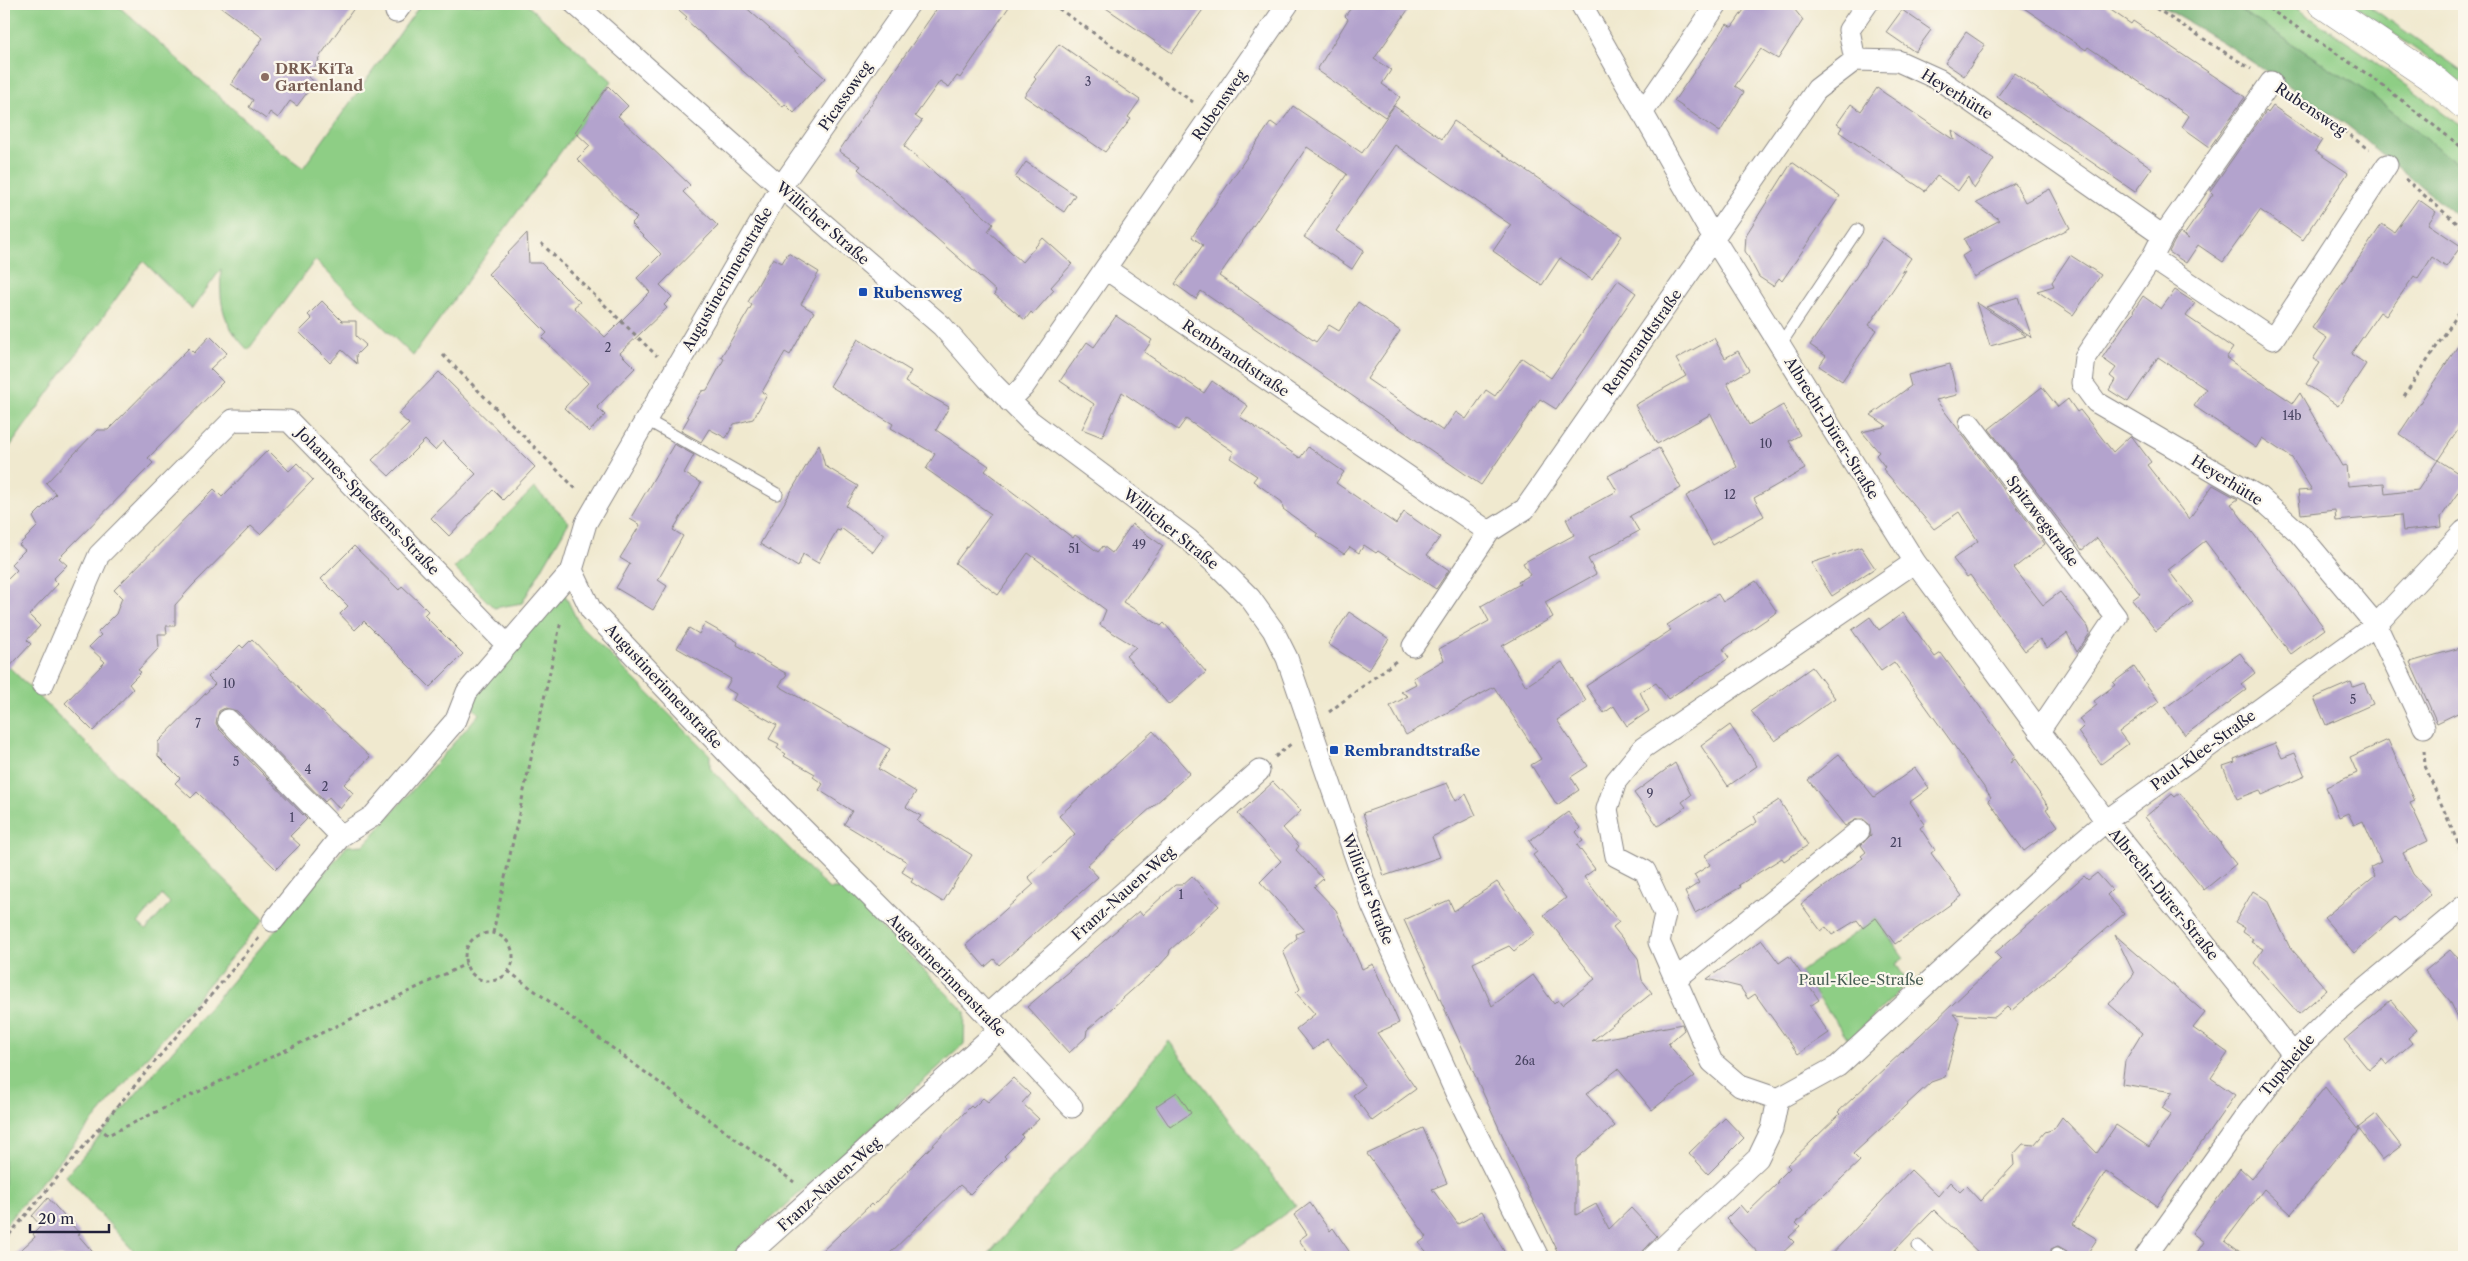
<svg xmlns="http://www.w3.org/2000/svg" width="2468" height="1261" font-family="'Libre Caslon Text',serif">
	<rect width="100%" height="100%" fill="#fbf7ec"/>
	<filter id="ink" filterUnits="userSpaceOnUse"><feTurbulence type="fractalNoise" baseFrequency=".02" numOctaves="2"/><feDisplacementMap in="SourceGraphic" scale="10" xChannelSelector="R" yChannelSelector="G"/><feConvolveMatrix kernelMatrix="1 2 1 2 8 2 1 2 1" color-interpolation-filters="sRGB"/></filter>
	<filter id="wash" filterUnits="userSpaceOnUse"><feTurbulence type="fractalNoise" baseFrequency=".0096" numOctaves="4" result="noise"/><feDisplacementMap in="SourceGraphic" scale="20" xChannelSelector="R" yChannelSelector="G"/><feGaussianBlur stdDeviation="1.12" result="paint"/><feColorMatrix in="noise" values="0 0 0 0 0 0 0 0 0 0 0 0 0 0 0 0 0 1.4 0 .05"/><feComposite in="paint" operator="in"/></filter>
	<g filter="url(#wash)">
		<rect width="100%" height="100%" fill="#f0e9cf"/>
		<path fill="#8ece85" stroke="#587860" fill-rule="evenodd" d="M4,4h112l164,147 23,17 118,-164h105l86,77 -199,275 -98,-96 -67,90c-25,-26 -29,-44 -27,-81l-29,40 -49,-48 -139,194z
			M2231,4h59l73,49 101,75v41l-94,-75z
			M2352,4h14l98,68v12z
			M534,488l35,34 -47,81 -28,5 -40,-40z
			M563,591l16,33 131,131v13l119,121h15l121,123 -1,32 -235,213h-590l-73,-81 281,-330 17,-1 115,-131 -11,-12z
			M4,662l260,257 -260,307zM162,895l8,8 -24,27 -8,-7z
			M1876,918l28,40 -8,6 12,19 -59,57 -49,-68z
			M1169,1041l127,165 -72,51h-238l121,-140z"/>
		<path fill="#72b172" stroke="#4a6a56" d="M2158,4h73l139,90 94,75v53l-117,-97 -125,-83z"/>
		<g id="blocks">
			<path fill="#b3a3cd" d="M217,4h140l-39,55 1,1 -11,17 7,5 -18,24 -7,-5 -12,17 -8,-6 -4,7 -17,-12 4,-7 -22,-16 32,-46z
				M672,4h70l83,74 -31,35 -9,-9 -2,3 -29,-26 -69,-62 2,-2z
				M940,4h71l-51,74 -3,-2 -8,11 -9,-6 -25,35 7,5 -18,25 89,78 -5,7 34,31 21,-24 29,26 -21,23 3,3 -21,24 -2,-2 -6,8 -31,-26 2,-3 -138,-122 3,-3 -22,-15z
				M1100,4h107l-35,49z
				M1354,4h58l-38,55 17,11 -9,14 18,13 -15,20 -68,-47 31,-51 -3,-3z
				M1748,4h42l13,16 -25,39 -17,-10 -26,37 9,6 -24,40 -46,-31 53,-77 5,3z
				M2018,4h84l29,20 2,-3 112,76 -35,50 -28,-20 7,-11 -101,-69 -2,3z
				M1902,10l29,20 -16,22 -29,-20z
				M1966,32l19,13 -21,31 -19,-13z
				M1059,44l81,56 -12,17 3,2 -26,33 -81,-56 12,-17 -2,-2z
				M2014,73l138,95 -17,24 -138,-95z
				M608,86l20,20 -10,10 72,69 -7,7 35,34 -58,59 12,12 -8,8 3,3 -47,45 15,15 -38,39 8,8 -16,17 -25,-24 24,-25 -46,-45 5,-5 -59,-59 39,-41 2,30h12l39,39 -6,5 31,30 45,-45 -13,-14 24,-24 -30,-30 6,-6 -60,-59 13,-13 -15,-14z
				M1877,88l77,52 -2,-10 42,29 -20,30 -6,-12 -10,14 -21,-15 -12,15 -86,-59 3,-5 -5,-3 14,-20 10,7z
				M1293,106l69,47 32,-47 48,33 12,-18 168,115 -30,44 -32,-22 -18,27 -49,-34 18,-26 -116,-80 -59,86 28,19 -12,19 -48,-32 43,-63 -40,-27 -88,129 97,66 13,-17 10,6 19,-29 42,29 -33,48 76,52 13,-19 10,7 20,-29 9,6 27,-38 29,20 67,-98 18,13 -80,116 -16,-10 -59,86 -280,-194 -5,8 -21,-15 28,-39 -11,-8 79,-115 7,5z
				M2273,106l49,34 -7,11 33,22 -45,67 -43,-30 -37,52 -25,-17 -12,18 -17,-11 5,-10 6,-9 9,6 -5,-4 29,-41 -3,-3 56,-80 2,2z
				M1026,162l49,33 -11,17 -49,-34z
				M1792,162l48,34 -58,85 -3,-3 -6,8 -14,-9 -14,-26 1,-16z
				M2015,183l10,19 25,-13 20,39 -96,49 -12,-21 8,-5 -6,-12 36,-19 -24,-17z
				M2418,199l18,13 -8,12 33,22 -15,21 -14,-10 -14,22 -4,-3 -28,40 -6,-4 -29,42 15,10 -28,42 -32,-22 14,-21 -7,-4 14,-21 -15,-10 70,-104 12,8z
				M1883,238l28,20 -10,15 5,-3 -37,55 8,5 -35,51 -23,-15 7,-10 -16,-11z
				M788,253l31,19 -18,32 13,8 -24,43 -5,-3 -23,40 5,3 -14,24 -19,5 -8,14 -17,-9 -8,13 -20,-11 8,-14 -2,-1 15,-25 5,-1 17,-31 -3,-2 31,-52 -4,-3 25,-44 9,5z
				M2070,255l31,20 -28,40 -36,-24 17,-5 -2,-4z
				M2175,290l20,13 -9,13 47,32 -7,10 67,45 7,-10 42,73 4,-1 2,21 36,-3 1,11 33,-4 20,-30 -39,-26 65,-97v84l-26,39 26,17v7l-23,33 1,10 -39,4 -2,-16 -65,6 -1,-11 -34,4 -3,-23 14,-1 -20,-32 -30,-20 -6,10 -62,-42 12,-17 -48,-32 -30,45 -19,-12 6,-10 -5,-4 6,-8 -14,-10 27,-40 5,-5 -1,-2 10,-15 18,13z
				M2018,297l14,41 -46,-31z
				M322,301l20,20h14v15l10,9 -10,10 1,9 -15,-14 -12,13 -31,-31 13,-13 -4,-4z
				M1976,302l50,34 -36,10z
				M1116,316l36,24 -8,12 60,41 8,-12 36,25 -8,11 60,41 8,-11 36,25 -8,11 60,41 8,-12 36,25 -13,18 22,15 -13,19 -58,-38 -2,2 -12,-8 -5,8 -9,-6 -6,7 -27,-18 1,-2 -35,-25 -1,-7 -29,-21 4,-5 -27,-18 4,-6 -48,-33 -8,11 -56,-38 -20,45 -20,-8 12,-25 -34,-23 27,-39 7,5z
				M210,336l17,17 -17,16 13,13 -75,76 5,5 -94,95 8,7 -14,14 5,5 -29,31 11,11 -13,14 4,4 -27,29v-90l13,-13 -6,-6 14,-14 -6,-5 19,-19 -5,-9 23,-23 -10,-11 51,-53h11l81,-82 5,5z
				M1714,338l11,20 13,-7 11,19 -22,13 22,42 34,-20 17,30 -11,6 16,28 -51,29 10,18 -51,29 -27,-49 51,-29 -26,-53 -54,30 -22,-39 51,-29 -10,-17z
				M858,339l53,32 -6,11 44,25 -13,23 53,36 -4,5 88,67 2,-3 23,17 5,-6 9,7 20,-29 31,22 -40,56 38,24 3,-3 42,49 -37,33 -43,-49 10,-9 -36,-22 6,-15 -78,-57 -30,42 -43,-32 36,-49 -65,-45 9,-15 -44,-26 2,-4 -63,-38z
				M1950,364l7,31 -21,5 109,144 -31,24 29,37 17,-13 28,35 2,6 -13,19 -10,-19 -20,15 -7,-9 -15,12 -55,-76 -3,2 -14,-18 25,-18 -19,-29 -25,17 -51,-60 2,-2 -9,-12 3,-3 -17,-20 25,-6 -16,-11 40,-29 -3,-11z
				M439,372l96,95 -32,33 -10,-10 -44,46 -18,-18 45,-44 -33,-33 -8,9 -10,-10 -36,36 -17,-16 37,-36 -11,-10z
				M2042,387l16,20 10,-8 9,13 3,-2 33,42 17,-16 3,2 18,24 -4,3 42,54 24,-34 25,14 -7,5 94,125 -34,25 -86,-113 -37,29 25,32 -37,29 -24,-31 8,-6 -43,-56 -15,12 -93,-121z
				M674,444l20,11 -10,18 17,10 -28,47 10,6 -25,44 9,6 -14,24 -37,-22 14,-24 -10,-6 20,-33 -10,-6z
				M819,444l6,22 33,20 -12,20 39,29 -12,17 -32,-24 -1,3 -3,-1 -19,33 -15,-9 -5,13 -38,-23z
				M1659,448l22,40 -51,28 9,15 -51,28 8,15 -51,28 8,15 -51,29 24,40 36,-24 24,39 -29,19 31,46 -17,11 8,13 -22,15 -26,-40 10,-6 -47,-72 -88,48 -16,-29 18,-10 -7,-4 15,-8 -3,-6 31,-18 -5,-11 50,-28 -8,-15 39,-22 -2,-2 12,-7 -7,-12 51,-28 -8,-16 51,-28 -9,-15z
				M268,450l21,21 8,-8 16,17 -53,54 -9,-8 -58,59 -18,20v21h-9l1,8h-9l1,14 -21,22 3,2 -12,12 4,5 -40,42 -28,-28 40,-41 -16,-15 12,-12 -3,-3 18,-18 6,-16 -8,-8 100,-101 8,8z
				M354,546l45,44 3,-4 18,17 8,8 -4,4 39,39 -33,33 -66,-66 -9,9 -15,-16 8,-8 -27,-27z
				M1861,547l14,21 -43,28 -21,-33z
				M1756,581l21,31 -54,37 6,9 -61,41 -12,-16 -16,9 9,19 -22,15 -13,-20 -10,7 -18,-27 85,-56 -4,-5 28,-18 23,-13 5,8z
				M1349,612l40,27 -21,31 -40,-26z
				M1903,613l32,44 6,-4 74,102 -5,8 5,-4 34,48 -3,2 12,17 -34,25 -36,-51 3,-3 -97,-135 -13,9 -29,-41 18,-13 9,13z
				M705,623l33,19 -1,3 50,29 -8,12 111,63 -12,20 38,23 -10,15 15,9 -4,5 55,34 -29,47 -32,-20 2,-3 -11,-7 5,-10 -63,-38 8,-13 -33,-21 4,-6 -10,-7 2,-3 -31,-18 2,-2 -9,-6 2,-4 -10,-5 8,-14 -44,-25 3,-6 -10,-6 5,-9 -54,-31 12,-20 10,6z
				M252,639l49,52 69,66 -26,27 9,9 -13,16 -11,-12 -4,5 -88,-91 -12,-3 -6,3 -3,12 3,6 88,90 -17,17 10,9 -24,24 -79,-77 -6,6 -16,-15 5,-5 -22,-22v-14l57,-58 -7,-7 32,-32 3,3z
				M2464,647v63l-27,13 -27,-61z
				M2240,653l15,20 -14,11 5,6 -61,45 -20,-27z
				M1812,667l23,31 -60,43 -24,-30z
				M2134,667l25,35 -40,30 9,12 -27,20 -23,-32 6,-6 -5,-7 18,-14 -3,-4 21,-16 -2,-2z
				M2351,682l2,5 11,-4 9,21 -47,21 -12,-27z
				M1730,725l27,41 -29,20 -27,-40z
				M1153,731l37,42 -103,92 11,12 -99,88 -5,-6 -9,8 -19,-22 68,-61 -6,-7 47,-43 -16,-18z
				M2388,740l27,61 -5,2 18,38 -25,12 10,21 18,20 -32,27 -4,-4 -41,36 -30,-35 51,-42 -4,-9 10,-5 -18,-41 -9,4 -6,-12 -9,4 -13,-30 31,-14 -7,-16z
				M2275,743l7,15 13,-5 10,23 -43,19 -2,-5 -23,9 -14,-33 12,-4 -1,-3z
				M1839,754l35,43 41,-29 14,20 -19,14 15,22 -5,4 15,22 -4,3 31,43 -67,48 -19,-26 -13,10 -6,-8 -25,15 -6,-8 -5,4 -20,-27 62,-46 -2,-2 5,-4 -5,-7 10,-10 -2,-11 -6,-5h-6l-12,7 -37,-46z
				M1675,763l16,32 -9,7 4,5 -28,19 -24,-33z
				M1273,782l28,29 -18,17 16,18 -3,4 27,29 -9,8 22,23 26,59 11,-5 26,59 -22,10 39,56 -44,32 -19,-26 12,-9 -38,-47 -14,11 -17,-21 19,-15 -19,-21 4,-4 -17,-38 14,-13 -1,-4 9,-4 -45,-48 21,-21 -43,-47z
				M1447,783l9,18 10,-7 10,21 -44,22 8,20 -56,19 -21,-63z
				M2180,793l41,50 -1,1 16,20 -32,26 -59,-73 27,-23 3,3z
				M1779,800l29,45 -24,16 -2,-3 -43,27 2,2 -46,26 -10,-21 14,-9 -5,-8 16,-10 -5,-10 52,-33 -3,-6z
				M1568,812l12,16 -4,4 7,9 -6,4 18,24 -11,8 35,45 -6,5 25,31 4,22 10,13 -60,48 90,-17 2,6 -16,14 27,32 -43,34 -34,-41 -32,25 29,32 -39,33v56l20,-11 13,25 22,-21 26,28 -19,21h-78l-40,-83 -116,-254 45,-20 5,11 43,-29 38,52 -21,17 -5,-5 -36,17 19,43 41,-31 21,29 4,-4 4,5 33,-26 -51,-64 22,-17 -33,-43 4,-3 -8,-11z
				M2097,873l15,17 -5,5 17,19 -113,97 -4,-4 -12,10 -42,-3 7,8 -15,55 -14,5 -78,72 7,7 -54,51 1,1 -11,10 4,4 -11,10 5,5 -16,15h-16l-36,-38 14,-14 7,8 31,-30 -1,-2 13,-13 -3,-3 53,-51 -2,-2 163,-153 -6,-6 89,-77 4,4z
				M1192,876l27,30 -49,44 -1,5 -12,13 -70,62 -1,7 -17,16 -42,-46 112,-96 3,4 33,-30h7z
				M2253,891l14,9 22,46 38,44 -28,24 -45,-51 9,-14 -12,-7 2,-3 -10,-7 2,-4 -10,-6z
				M2115,935l90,78 -12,15 35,25 -17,25 24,17 -78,111 -51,-35 -33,53 24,15 -12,18h-16l-2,-6 -9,-5 -7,3v8h-68l-49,-47 -46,47h-59l82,-87 27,26 12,-14 10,10 6,-6 14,15 34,-36 -1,-10 10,-11 11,1 11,-13 9,-3 8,-12 35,36 19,-28 33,22 22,-33 -9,-6 11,-16 -51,-8 3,-23 17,-28 -33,-29 25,-30z
				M1762,940l17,23 10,-7 30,44 -9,6 19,27 -31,21 -43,-60 -7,5 -8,-12 -33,-8z
				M2450,950l14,16v64l-14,-29 -25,-30z
				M2391,1000l26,30 -9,8 4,5 -25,22 -5,-6 -13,11 -25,-30z
				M1013,1078l17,16 -8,9 17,16 -18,16 2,2 -19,19 2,2 -36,36 -10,-9 -74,72h-70l55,-53 2,2 98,-100 2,2 10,-10 5,4z
				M2325,1087l34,44 -68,83 -27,-25 -39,52 22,16h-53l10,-15 -12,-9 48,-65 12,11z
				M1177,1092l14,21 -21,14 -14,-21z
				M2376,1114l25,32 -19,14 -24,-32z
				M1725,1118l19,20 -36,36 -19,-21z
				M1423,1128l24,55 -15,6 26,35 24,-13 25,46h-76l-12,-14 8,-6 -60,-83z
				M48,1198l32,36 -2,1 19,22h-84l22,-20 -2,-3 8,-8 -9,-10z
				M1310,1203l20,28 3,-3 20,29h-42l-12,-17 8,-6 -13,-19z"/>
		</g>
	</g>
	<g filter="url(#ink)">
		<use href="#blocks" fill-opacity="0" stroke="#898685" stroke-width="1"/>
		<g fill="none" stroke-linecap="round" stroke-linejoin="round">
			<defs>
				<path id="service" d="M1780,345l77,-115
					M645,419l132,75
					M1918,1246l12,11
					M2057,1253l5,4"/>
				<path id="minor" d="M575,4l206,183 161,139 46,53 42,42 159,119 31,28 30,30 23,32 14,28 85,247 84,188 82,164
					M909,4l-128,183 -195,336 -14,47 19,40 139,146 227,227 115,124
					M1581,4l133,235 201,323 191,259 187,233
					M396,12l6,-8
					M1855,60l-6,-30 18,-26
					M2271,82l-108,154 -11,22 -67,99 -3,26 14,19 163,95 40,36 77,92 48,102
					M1642,113l75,-109
					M2152,258l121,81 114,-174
					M1106,269l383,263 36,-23 292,-420 38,-29 43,1 42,19 223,156
					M1009,401l15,-15 264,-382
					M1970,424l146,193 -77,114
					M1915,562l-272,186 -27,33 -9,28 9,47 29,15 20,43 -6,28 53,120 28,24 38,13 60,-33 235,-217 33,-28 270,-196 88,-94
					M1413,646l76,-114
					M43,684l56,-129 134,-135 56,1 218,224
					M228,720l113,116
					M273,921l68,-85 32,-20 83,-96 11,-28 105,-122
					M1676,979l183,-148
					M987,1015l272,-244
					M746,1257l254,-228
					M1653,1257l105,-99 14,-29 6,-30
					M2145,1257l103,-144 45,-59 39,-38 132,-110"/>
				<path id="secondary" d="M2322,4l114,77 28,24"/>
			</defs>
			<use href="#service" stroke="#898685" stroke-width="13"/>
			<use href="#minor" stroke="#898685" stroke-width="23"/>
			<use href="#secondary" stroke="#898685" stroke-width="29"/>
			<path stroke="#898685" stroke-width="3" stroke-dasharray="4 4" stroke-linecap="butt" d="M1052,4l141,98
				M2149,4l102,65
				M2262,4l111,74 91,71
				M2290,95l53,35 26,20
				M2405,179l59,50
				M541,243l116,113
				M443,355l135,136
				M2404,396l60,-91
				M1329,712l67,-51
				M2424,750l1,16 39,91
				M1275,757l17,-14
				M493,933l68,-312
				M465 957a24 24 0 1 1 48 0a24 24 0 1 1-48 0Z
				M508,971l286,211
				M98,1127l10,8 358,-171
				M4,1241l255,-303"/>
			<use href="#service" stroke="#fff" stroke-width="11"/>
			<use href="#minor" stroke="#fff" stroke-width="21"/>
			<use href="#secondary" stroke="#fff" stroke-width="28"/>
		</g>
	</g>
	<circle fill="#8d6e63" stroke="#fbf7ec" stroke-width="2" cx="265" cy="77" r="5"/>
	<g fill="#1a4fb4" stroke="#fbf7ec" stroke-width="2">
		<rect x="858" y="287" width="10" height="10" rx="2.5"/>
		<rect x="1329" y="745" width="10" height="10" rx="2.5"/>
	</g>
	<g text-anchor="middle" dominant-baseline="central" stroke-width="4.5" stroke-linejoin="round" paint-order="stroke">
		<g font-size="12" fill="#464260">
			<text x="1088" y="81">3</text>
			<text x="608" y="347">2</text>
			<text x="2292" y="415">14b</text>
			<text x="1766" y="443">10</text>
			<text x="1730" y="494">12</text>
			<text x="1139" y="544">49</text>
			<text x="1074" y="548">51</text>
			<text x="229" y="683">10</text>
			<text x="2353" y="699">5</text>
			<text x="198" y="723">7</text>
			<text x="236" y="761">5</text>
			<text x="308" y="769">4</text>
			<text x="325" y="786">2</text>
			<text x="1650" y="793">9</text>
			<text x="292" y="817">1</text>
			<text x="1896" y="842">21</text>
			<text x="1181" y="894">1</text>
			<text x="1525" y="1060">26a</text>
		</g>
		<g font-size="15" font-weight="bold" fill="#785e54" stroke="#fbf7ec" text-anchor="start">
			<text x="275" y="68">DRK-KiTa<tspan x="275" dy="17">Gartenland</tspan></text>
		</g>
		<g font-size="15" fill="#22223b" stroke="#fbf7ec">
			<text transform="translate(1957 94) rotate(32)">Heyerhütte</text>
			<text transform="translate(845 96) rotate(-55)">Picassoweg</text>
			<text transform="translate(1219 105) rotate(-55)">Rubensweg</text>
			<text transform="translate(2311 109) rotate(34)">Rubensweg</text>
			<text transform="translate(823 223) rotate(41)">Willicher Straße</text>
			<text transform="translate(727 279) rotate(-60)">Augustinerinnenstraße</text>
			<text transform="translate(1642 342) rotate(-55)">Rembrandtstraße</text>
			<text transform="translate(1236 358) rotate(34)">Rembrandtstraße</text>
			<text transform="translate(1832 428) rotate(58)">Albrecht-Dürer-Straße</text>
			<text transform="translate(2227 480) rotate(32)">Heyerhütte</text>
			<text transform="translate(368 501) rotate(46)">Johannes-Spaetgens-Straße</text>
			<text transform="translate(2043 521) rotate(53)">Spitzwegstraße</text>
			<text transform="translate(1171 529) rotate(39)">Willicher Straße</text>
			<text transform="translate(664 686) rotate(47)">Augustinerinnenstraße</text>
			<text transform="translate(2203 750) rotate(-36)">Paul-Klee-Straße</text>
			<text transform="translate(1368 889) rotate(69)">Willicher Straße</text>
			<text transform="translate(1123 893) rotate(-42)">Franz-Nauen-Weg</text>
			<text transform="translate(2164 894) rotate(51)">Albrecht-Dürer-Straße</text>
			<text transform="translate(947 975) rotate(46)">Augustinerinnenstraße</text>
			<text transform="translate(2287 1065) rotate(-50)">Tupsheide</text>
			<text transform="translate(829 1184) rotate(-42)">Franz-Nauen-Weg</text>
		</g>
		<g font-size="15" font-weight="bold" fill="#164399" stroke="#fbf7ec" text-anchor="start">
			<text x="873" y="292">Rubensweg</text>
			<text x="1344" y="750">Rembrandtstraße</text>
		</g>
		<g font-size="15" fill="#485e55" stroke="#fbf7ec">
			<text x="1861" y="979">Paul-Klee-Straße</text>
		</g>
	</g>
	<rect width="2468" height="1261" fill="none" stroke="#fbf7ec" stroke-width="20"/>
	<path d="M30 1224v8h79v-8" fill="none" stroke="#22223b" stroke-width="2.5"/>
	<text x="38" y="1224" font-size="15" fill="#22223b" stroke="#fbf7ec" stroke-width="4" paint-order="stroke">20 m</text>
</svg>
